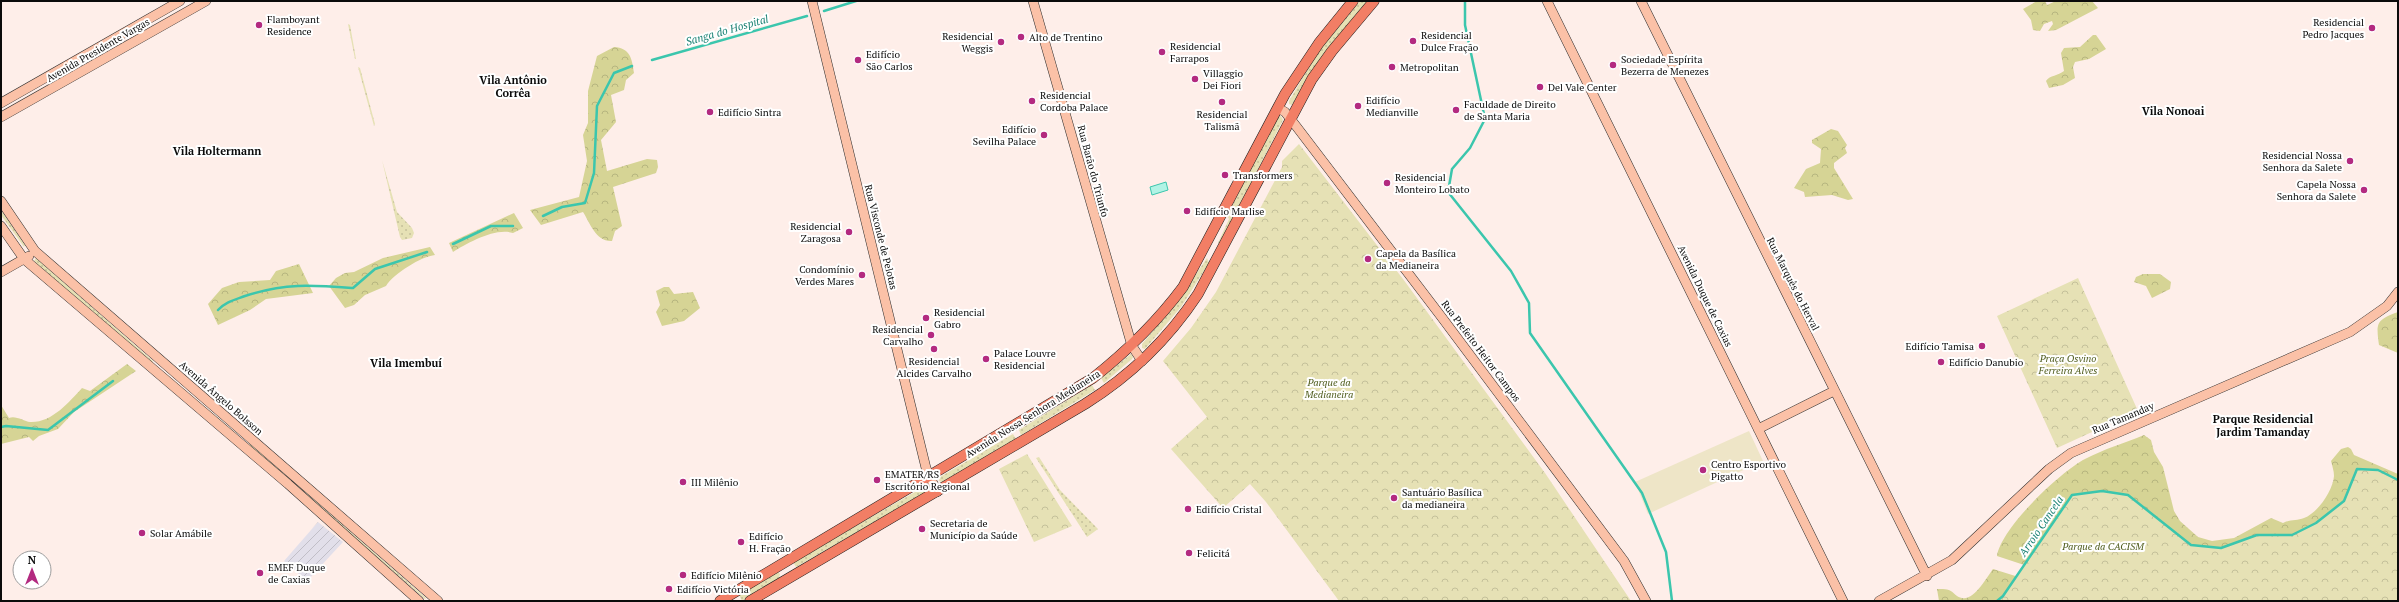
<svg xmlns="http://www.w3.org/2000/svg" width="2399" height="602" font-family="'PT Serif',serif">
	<defs>
		<pattern id="industrial-furrows" width="10" height="10" patternUnits="userSpaceOnUse"><rect width="10" height="10" fill="#e2dfea"/><path d="M-1 1l2-2M0 10L10 0M9 11l2-2" fill="none" stroke="#c1bec7"/></pattern>
		<pattern id="grass-dots" width="8" height="8" patternUnits="userSpaceOnUse"><rect width="8" height="8" fill="#e6e1b5"/><path d="M2 2h.1M6 6h.1" fill="none" stroke="#c4c09a" stroke-width="1.8" stroke-linecap="round"/></pattern>
		<pattern id="forest-crowns" width="20" height="18" patternUnits="userSpaceOnUse"><rect width="20" height="18" fill="#d6d495"/><path d="M2 6a3 3 0 1 1 6 0M12 15a3 3 0 1 1 6 0" fill="none" stroke="#b6b57f"/></pattern>
		<pattern id="park-crowns" width="20" height="18" patternUnits="userSpaceOnUse"><rect width="20" height="18" fill="#e6e1b5"/><path d="M2 6a3 3 0 1 1 6 0M12 15a3 3 0 1 1 6 0" fill="none" stroke="#c4c09a"/></pattern>
	</defs>
	<rect width="100%" height="100%" fill="#feeee9"/>
	<path fill="url(#industrial-furrows)" d="M318,522l25,20 -36,39 -23,-20z"/>
	<path fill="url(#grass-dots)" d="M1360,1h8c-29,32 -53,66 -76,104l-3,-1v-3l30,-50z
		M348,24l2,1 6,34h-1z
		M358,67l2,1 15,56 -1,2z
		M1281,116l2,4 -63,123h-2l11,-24 -2,-3 50,-99z
		M382,160l15,52 15,16 2,5 -2,5 -10,2 -2,-3z
		M1,210l24,35 -1,2 -23,-32z
		M36,258l117,103 -1,2 -107,-91 -11,-11z
		M1207,258l2,5 -28,44 -36,42 -3,-1v-4l34,-40z
		M1131,354l2,3 -1,2 -28,24 -3,-5z
		M164,372l73,62v2l-74,-63z
		M1092,385l3,5 -74,45 -2,-5z
		M1013,434l3,5 -74,43 -3,-1 1,-4z
		M250,444l176,154 -1,1 -177,-153z
		M1039,457l21,33 38,39 -11,8 -51,-79z
		M929,484l1,6 -134,77 -3,-5z
		M778,572l2,2 -1,4 -37,23 -3,-6z"/>
	<path fill="url(#forest-crowns)" d="M2037,1h8l2,4 9,-4h36l6,7 -42,22 -8,1 5,-7 -1,-3 -8,3 -4,7 -7,-1 -2,-10 -8,-11z
		M2093,35h3l10,14 -17,10 -14,3 -2,5 2,11 -12,7 -14,3 -3,-7c4,-6 12,-5 18,-10l-3,-18 3,-5 16,-1z
		M614,47c16,1 18,11 20,26l-8,7 -2,10 -13,5 5,27 -15,18 6,31 40,-12 10,1 1,7 -2,6 -43,14 9,39 -7,5 -3,10c-16,1 -22,-18 -29,-29l-42,13 -11,-15 49,-13 8,-36 -4,-26 5,-12v-32l9,-35z
		M1831,129l7,2 9,14 -2,3 2,5 -13,10v5l19,31 -5,1 -16,-5 -27,2 -1,-5 -10,-4 12,-19 14,-6 1,-14 -9,-6v-3z
		M514,213l9,15 -10,5c-17,-6 -46,10 -60,19l-4,-9z
		M430,247l5,8c-13,1 -42,19 -49,31l-21,9 -11,10 -9,3 -16,-22 7,-8 9,-5 9,-1 29,-14z
		M299,264l14,29 -47,6 -16,11 -32,15 -10,-21 14,-16 17,-6 31,-2 6,-9z
		M2143,274h17l11,8 -1,7 -18,9 -6,-12 -12,-4 2,-5z
		M664,287h5l5,7 19,-2 7,16 -16,13 -22,5 -6,-14 4,-7 -4,-14z
		M2398,312v41l-19,-8c-3,-22 -3,-25 19,-33z
		M127,364l9,7 -62,41 -16,17 -19,7 -6,5 -4,-4 -28,7v-39l8,13c6,-3 15,3 21,4 22,1 39,-20 52,-34l8,3z
		M2144,435l7,5 3,12 9,15 11,44 6,10 18,16 14,4 22,-3 37,-20 12,5c8,-4 14,-2 21,-5 14,-5 29,-28 30,-42 0,-5 -2,-11 -3,-15l10,-12 7,-2 3,2 3,6 44,19v19l-94,54 -265,23 -42,-14c4,-28 63,-84 88,-97 19,-10 40,-16 59,-24z
		M1993,569l32,10 31,22h-117l-2,-12c19,-1 14,6 25,9 12,3 25,-21 31,-29z"/>
	<path fill="url(#park-crowns)" d="M1299,144l104,135 142,194 86,128h-292l-73,-99 -16,-18 -27,24 -52,-59 36,-32 -44,-56 28,-33 25,-36 66,-125v-6z
		M2078,278l60,133 -81,37 -60,-132z
		M1027,454l45,72 -38,16 -35,-73z
		M2357,469l21,1 20,10v121h-401l6,-5 69,-101 30,-4 26,4 63,50 30,3 36,-13h35l24,-12 28,-22z"/>
	<path fill="#eee5c7" d="M1749,431l14,30 -115,53 -13,-32z"/>
	<path fill="#b1f3e5" stroke="#3bc6ad" d="M1166,182l2,8 -16,5 -2,-8z"/>
	<g fill="none" stroke-linecap="round" stroke-linejoin="round">
		<path stroke="#3bc6ad" stroke-width="2.5" d="M1465,1v24l20,94 -15,29 -18,21 -4,23 63,79 18,32 1,30 112,160 24,59 6,49
			M824,11l32,-10
			M652,60l155,-44
			M543,216l19,-9 23,-4 9,-30 3,-67 17,-33 18,-7
			M453,244l38,-18h22
			M218,310c7,-8 16,-10 27,-14 40,-13 66,-11 108,-8l22,-19 52,-17
			M1,427l5,-1 42,4 65,-49
			M1997,601l6,-5 69,-101 30,-4 26,4 63,50 30,3 36,-13h35l24,-12 28,-22 13,-32 21,1 20,10"/>
		<defs>
			<path id="secondary" d="M812,1l114,467 11,24
				M1033,1l99,345 10,15
				M1547,1l296,600
				M1641,1l286,575
				M1,103l179,-102
				M1278,108l7,4 11,14 144,189 184,246 22,40
				M1,117l205,-116
				M1,201l34,50 403,350
				M1,226l23,33 264,225 131,117
				M1,272l28,-16
				M1758,429l76,-38
				M1879,601l73,-41 97,-91 22,-16 279,-121 37,-26 11,-14"/>
			<path id="primary" d="M720,601l373,-223c34,-27 64,-56 90,-91l102,-193 34,-51 34,-42
				M750,601l335,-197c45,-28 84,-66 113,-110l114,-215 20,-28 42,-50"/>
		</defs>
		<use href="#secondary" stroke="#2d2d2d" stroke-width="10"/>
		<use href="#primary" stroke="#1c1c1c" stroke-width="11"/>
		<use href="#secondary" stroke="#fbc1a7" stroke-width="9"/>
		<use href="#primary" stroke="#f27e65" stroke-width="10"/>
	</g>
	<g fill="#b32a80" stroke="#fff" stroke-width="1.5">
		<circle cx="259" cy="25" r="4"/>
		<circle cx="2372" cy="28" r="4"/>
		<circle cx="1021" cy="37" r="4"/>
		<circle cx="1413" cy="41" r="4"/>
		<circle cx="1001" cy="42" r="4"/>
		<circle cx="1162" cy="52" r="4"/>
		<circle cx="858" cy="60" r="4"/>
		<circle cx="1613" cy="65" r="4"/>
		<circle cx="1392" cy="67" r="4"/>
		<circle cx="1195" cy="79" r="4"/>
		<circle cx="1540" cy="87" r="4"/>
		<circle cx="1032" cy="101" r="4"/>
		<circle cx="1222" cy="102" r="4"/>
		<circle cx="1358" cy="106" r="4"/>
		<circle cx="1456" cy="110" r="4"/>
		<circle cx="710" cy="112" r="4"/>
		<circle cx="1044" cy="135" r="4"/>
		<circle cx="2350" cy="161" r="4"/>
		<circle cx="1225" cy="175" r="4"/>
		<circle cx="1387" cy="183" r="4"/>
		<circle cx="2364" cy="190" r="4"/>
		<circle cx="1187" cy="211" r="4"/>
		<circle cx="849" cy="232" r="4"/>
		<circle cx="1368" cy="259" r="4"/>
		<circle cx="862" cy="275" r="4"/>
		<circle cx="926" cy="318" r="4"/>
		<circle cx="931" cy="335" r="4"/>
		<circle cx="1982" cy="346" r="4"/>
		<circle cx="934" cy="349" r="4"/>
		<circle cx="986" cy="359" r="4"/>
		<circle cx="1941" cy="362" r="4"/>
		<circle cx="1703" cy="470" r="4"/>
		<circle cx="877" cy="480" r="4"/>
		<circle cx="683" cy="482" r="4"/>
		<circle cx="1394" cy="498" r="4"/>
		<circle cx="1188" cy="509" r="4"/>
		<circle cx="922" cy="529" r="4"/>
		<circle cx="142" cy="533" r="4"/>
		<circle cx="741" cy="542" r="4"/>
		<circle cx="1189" cy="553" r="4"/>
		<circle cx="260" cy="573" r="4"/>
		<circle cx="683" cy="575" r="4"/>
		<circle cx="669" cy="589" r="4"/>
	</g>
	<g text-anchor="middle" dominant-baseline="central" stroke-width="4" stroke-linejoin="round" paint-order="stroke">
		<g font-size="10" fill="#0b0b0b" stroke="#fff" text-anchor="start">
			<text x="267" y="19">Flamboyant<tspan x="267" dy="12">Residence</tspan></text>
			<text x="2364" y="22" text-anchor="end">Residencial<tspan x="2364" dy="12">Pedro Jacques</tspan></text>
			<text x="1421" y="35">Residencial<tspan x="1421" dy="12">Dulce Fração</tspan></text>
			<text x="993" y="36" text-anchor="end">Residencial<tspan x="993" dy="12">Weggis</tspan></text>
			<text x="1029" y="37">Alto de Trentino</text>
			<text x="1170" y="46">Residencial<tspan x="1170" dy="12">Farrapos</tspan></text>
			<text x="866" y="54">Edifício<tspan x="866" dy="12">São Carlos</tspan></text>
			<text x="1621" y="59">Sociedade Espírita<tspan x="1621" dy="12">Bezerra de Menezes</tspan></text>
			<text x="1400" y="67">Metropolitan</text>
			<text x="1203" y="73">Villaggio<tspan x="1203" dy="12">Dei Fiori</tspan></text>
			<text x="1548" y="87">Del Vale Center</text>
			<text x="1040" y="95">Residencial<tspan x="1040" dy="12">Cordoba Palace</tspan></text>
			<text x="1366" y="100">Edifício<tspan x="1366" dy="12">Medianville</tspan></text>
			<text x="1464" y="104">Faculdade de Direito<tspan x="1464" dy="12">de Santa Maria</tspan></text>
			<text x="718" y="112">Edifício Sintra</text>
			<text x="1222" y="114" text-anchor="middle">Residencial<tspan x="1222" dy="12">Talismã</tspan></text>
			<text x="1036" y="129" text-anchor="end">Edifício<tspan x="1036" dy="12">Sevilha Palace</tspan></text>
			<text x="2342" y="155" text-anchor="end">Residencial Nossa<tspan x="2342" dy="12">Senhora da Salete</tspan></text>
			<text x="1233" y="175">Transformers</text>
			<text x="1395" y="177">Residencial<tspan x="1395" dy="12">Monteiro Lobato</tspan></text>
			<text x="2356" y="184" text-anchor="end">Capela Nossa<tspan x="2356" dy="12">Senhora da Salete</tspan></text>
			<text x="1195" y="211">Edifício Marlise</text>
			<text x="841" y="226" text-anchor="end">Residencial<tspan x="841" dy="12">Zaragosa</tspan></text>
			<text x="1376" y="253">Capela da Basílica<tspan x="1376" dy="12">da Medianeira</tspan></text>
			<text x="854" y="269" text-anchor="end">Condomínio<tspan x="854" dy="12">Verdes Mares</tspan></text>
			<text x="934" y="312">Residencial<tspan x="934" dy="12">Gabro</tspan></text>
			<text x="923" y="329" text-anchor="end">Residencial<tspan x="923" dy="12">Carvalho</tspan></text>
			<text x="1974" y="346" text-anchor="end">Edifício Tamisa</text>
			<text x="994" y="353">Palace Louvre<tspan x="994" dy="12">Residencial</tspan></text>
			<text x="934" y="361" text-anchor="middle">Residencial<tspan x="934" dy="12">Alcides Carvalho</tspan></text>
			<text x="1949" y="362">Edifício Danubio</text>
			<text x="1711" y="464">Centro Esportivo<tspan x="1711" dy="12">Pigatto</tspan></text>
			<text x="885" y="474">EMATER/RS<tspan x="885" dy="12">Escritório Regional</tspan></text>
			<text x="691" y="482">III Milênio</text>
			<text x="1402" y="492">Santuário Basílica<tspan x="1402" dy="12">da medianeira</tspan></text>
			<text x="1196" y="509">Edifício Cristal</text>
			<text x="930" y="523">Secretaria de<tspan x="930" dy="12">Município da Saúde</tspan></text>
			<text x="150" y="533">Solar Amábile</text>
			<text x="749" y="536">Edifício<tspan x="749" dy="12">H. Fração</tspan></text>
			<text x="1197" y="553">Felicitá</text>
			<text x="268" y="567">EMEF Duque<tspan x="268" dy="12">de Caxias</tspan></text>
			<text x="691" y="575">Edifício Milênio</text>
			<text x="677" y="589">Edifício Victória</text>
		</g>
		<g font-size="10" fill="#0b0b0b" stroke="#fff">
			<text transform="translate(98 50) rotate(-30)">Avenida Presidente Vargas</text>
			<text transform="translate(1093 171) rotate(75)">Rua Barão do Triunfo</text>
			<text transform="translate(881 237) rotate(76)">Rua Visconde de Pelotas</text>
			<text transform="translate(1793 284) rotate(63)">Rua Marquês do Herval</text>
			<text transform="translate(1705 296) rotate(64)">Avenida Duque de Caxias</text>
			<text transform="translate(1481 351) rotate(53)">Rua Prefeito Heitor Campos</text>
			<text transform="translate(221 398) rotate(41)">Avenida Ângelo Bolsson</text>
			<text transform="translate(1033 414) rotate(-32)">Avenida Nossa Senhora Medianeira</text>
			<text transform="translate(2123 418) rotate(-23)">Rua Tamanday</text>
		</g>
		<g font-size="10" font-style="italic" fill="#515e1f" stroke="#fff">
			<text x="2068" y="358">Praça Osvino<tspan x="2068" dy="12">Ferreira Alves</tspan></text>
			<text x="1329" y="382">Parque da<tspan x="1329" dy="12">Medianeira</tspan></text>
			<text x="2103" y="546">Parque da CACISM</text>
		</g>
		<g font-size="11" font-style="italic" fill="#1a8173" stroke="#fff">
			<text transform="translate(727 30) rotate(-16)">Sanga do Hospital</text>
			<text transform="translate(2041 526) rotate(-56)">Arroio Cancela</text>
		</g>
		<g font-size="11" font-weight="bold" fill="#0b0b0b" stroke="#fff">
			<text x="513" y="80">Vila Antônio<tspan x="513" dy="13">Corrêa</tspan></text>
			<text x="2173" y="111">Vila Nonoai</text>
			<text x="217" y="151">Vila Holtermann</text>
			<text x="406" y="363">Vila Imembuí</text>
			<text x="2263" y="419">Parque Residencial<tspan x="2263" dy="13">Jardim Tamanday</tspan></text>
		</g>
	</g>
	<rect width="2399" height="602" fill="none" stroke="#0b0b0b" stroke-width="4"/>
	<g transform="translate(32 570)"><circle r="19" fill="#ffffff" stroke="#9d9d9d"/>
	<path d="M0-3L7 15L0 10L-7 15Z" fill="#b32a80"/>
	<text y="-6" font-size="11" font-weight="bold" text-anchor="middle" fill="#0b0b0b">N</text>
	</g>
</svg>
